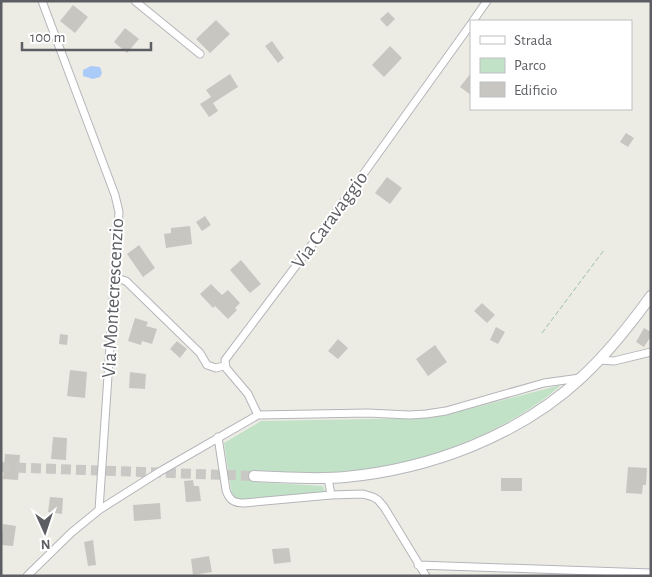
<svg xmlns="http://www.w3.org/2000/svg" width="652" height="577" font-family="'Alegreya Sans',sans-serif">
	<rect width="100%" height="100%" fill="#edece4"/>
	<path fill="#c2e2c7" d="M561,385c-56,50 -153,85 -228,89 -26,1 -53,-2 -80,-2v10l70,4 2,6 -83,8 -8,-1 -2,-4 -8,-52 37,-22 168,-3 25,-5z"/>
	<path fill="#aacaf7" d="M91,66l9,1 2,6 -2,4 -7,2 -10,-3v-6z"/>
	<path fill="#c8c6c0" d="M73,5l15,12 -13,16 -15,-12z
		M388,12l7,7 -8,8 -7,-8z
		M216,20l14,14 -20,19 -14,-14z
		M125,28l14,11 -12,14 -13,-11z
		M272,41l12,17 -6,5 -13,-17z
		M390,46l12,12 -18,19 -12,-12z
		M471,73v22l-11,-8z
		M230,74l8,13 -25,16 5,8 -9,6 -9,-13 11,-7 -5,-7z
		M626,133l8,5 -6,9 -8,-5z
		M387,177l15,11 -12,16 -15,-11z
		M205,216l6,9 -9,6 -6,-9z
		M190,226l2,18 -26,4 -2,-14 7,-1v-5z
		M139,245l16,23 -12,9 -16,-23z
		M241,260l20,24 -11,9 -20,-23z
		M211,284l11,11 6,-5 12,13 -5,5 2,2 -9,9 -13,-13 -2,2 -13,-14z
		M482,303l13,12 -8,8 -13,-12z
		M135,318l13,4 -2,4 11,3 -5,15 -10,-3 -1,4 -13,-4z
		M496,327l9,5 -7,12 -8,-4z
		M644,328l7,4v4l-7,11 -8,-5z
		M60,334l8,1 -1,10 -8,-1z
		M338,339l10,9 -10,11 -10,-8z
		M177,341l10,8 -7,9 -10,-9z
		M435,345l12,17 -19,14 -12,-17z
		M70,370l17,2 -2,26 -18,-2z
		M130,372l16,2 -1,15 -16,-1z
		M53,437l14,1 -1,22 -15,-1z
		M5,454l15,1 -2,25 -15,-1z
		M628,467l19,1 -1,17h-3l-1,9 -16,-1z
		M501,478h21v13h-21z
		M193,480l1,6h5l2,15 -15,1 -2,-21z
		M50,497l13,1 -1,16 -14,-2z
		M160,503l1,16 -27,2 -1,-16z
		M3,524l13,2 -3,20 -12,-1z
		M93,540l3,25 -8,1 -4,-24z
		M289,548l2,14 -17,2 -2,-15z
		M209,556l3,16 -19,3 -2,-16z"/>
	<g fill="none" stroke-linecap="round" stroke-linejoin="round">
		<path stroke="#c9c8c4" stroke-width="10" stroke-dasharray="10 5" stroke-linecap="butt" d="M1,467l253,9"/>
		<defs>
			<path id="street" d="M42,1l73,194 4,17 -20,298
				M135,1l65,53
				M473,21l14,-20
				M116,278l10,3 74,72 7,12 9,3 8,-2
				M599,360l15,1 37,-9
				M258,415l-10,-21 -22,-26 -1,-8 101,-134 145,-202
				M218,437l8,53c3,10 8,13 18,13l87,-8
				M328,478l3,17 32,-1 10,3 5,3 6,7 42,69
				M418,565l233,8
				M27,576l44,-43 28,-23 60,-38 99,-57 110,-2 41,2 17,-1 20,-3 98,-28 36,-5"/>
			<path id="secondary" d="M254,476c30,1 61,4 91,1 85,-8 174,-41 237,-100 26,-24 48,-52 69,-81"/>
		</defs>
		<use href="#street" stroke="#b4b5ba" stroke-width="9"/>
		<use href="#secondary" stroke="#b5b7bc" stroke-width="12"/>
		<path stroke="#9bc0ab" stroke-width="1" stroke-dasharray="5 2.5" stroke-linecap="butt" d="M542,333l62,-83"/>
		<use href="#street" stroke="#fff" stroke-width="7"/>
		<use href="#secondary" stroke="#fff" stroke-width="10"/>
	</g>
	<g text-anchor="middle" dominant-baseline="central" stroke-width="4" stroke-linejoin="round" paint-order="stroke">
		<g font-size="20" fill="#5c5e63" stroke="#fff">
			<text transform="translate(330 220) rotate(-54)">Via Caravaggio</text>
			<text transform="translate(113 298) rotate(-87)">Via Montecrescenzio</text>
		</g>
	</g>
	<rect width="652" height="577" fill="none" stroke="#5c5e63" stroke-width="5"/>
	<rect x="470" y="20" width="162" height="90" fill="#ffffff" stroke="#bebfc1"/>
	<rect x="480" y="36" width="25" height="8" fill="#ffffff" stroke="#bebfc1"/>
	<text x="514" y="45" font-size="15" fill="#5c5e63">Strada</text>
	<rect x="480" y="58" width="25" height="15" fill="#c2e2c7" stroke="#bebfc1"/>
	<text x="514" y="70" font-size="15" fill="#5c5e63">Parco</text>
	<rect x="480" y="82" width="25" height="15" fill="#c8c6c0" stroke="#bebfc1"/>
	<text x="514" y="95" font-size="15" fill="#5c5e63">Edificio</text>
	<g transform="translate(45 532) rotate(177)" stroke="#ffffff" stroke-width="4" paint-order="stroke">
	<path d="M0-4L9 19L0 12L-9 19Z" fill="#5c5e63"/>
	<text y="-8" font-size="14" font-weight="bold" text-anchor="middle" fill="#5c5e63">N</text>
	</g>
	<path d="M22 42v8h129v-8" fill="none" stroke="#5c5e63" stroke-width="2.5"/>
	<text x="30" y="42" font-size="15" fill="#5c5e63" stroke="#ffffff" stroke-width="4" paint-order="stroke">100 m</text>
</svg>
